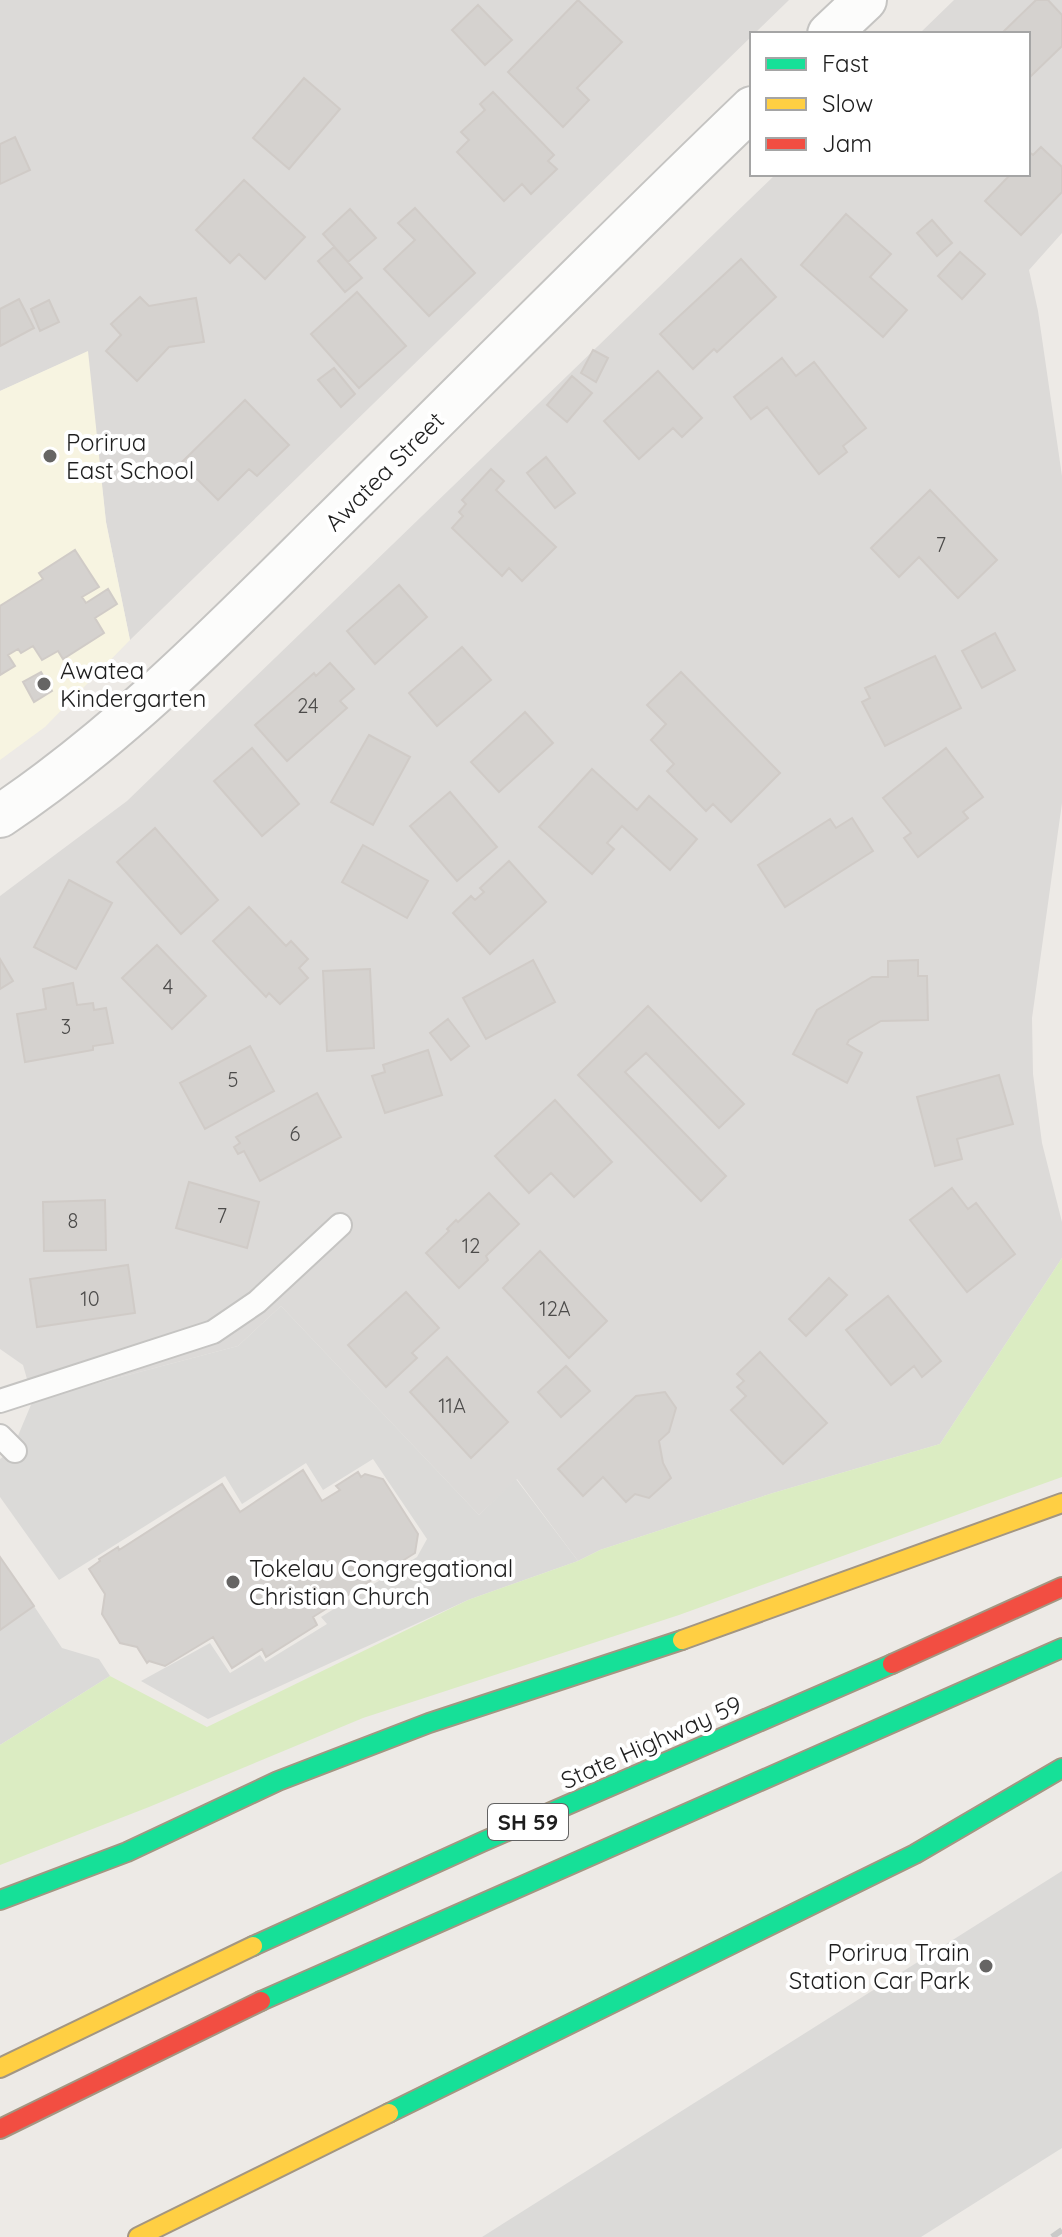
<svg xmlns="http://www.w3.org/2000/svg" width="1062" height="2237" font-family="Quicksand,sans-serif">
	<rect width="100%" height="100%" fill="#edeae6"/>
	<path fill="#dcdad8" d="M0,0h789l-659,640 -24,-118 -19,-170 -87,39z
		M954,0h108v233l-33,37 9,41 24,165v327l-30,215 1,56 9,69 20,79v36l-122,186 -167,49 -173,57 -22,11 -61,-82 -38,36 -198,-209 -43,40 -205,54 -10,-35 -23,-16v-453l127,-95 649,-627h252v-140h-109z"/>
	<path fill="#f7f4e1" d="M88,351l18,171 24,118 -85,87 -45,33v-369z"/>
	<path fill="#dbdad8" d="M281,1306l198,209 37,-36 62,82 -110,39 -260,119 -67,-38 69,-38 20,30 30,-18 5,7 62,-38 -6,-7 96,-60 10,-18 -54,-80 -50,31 -17,-27 -64,41 -17,-28 -166,104 -59,-83v-38l12,-9 21,-50 205,-54z
		M34,1606l28,42 37,11 11,17 -110,69v-115z
		M1062,1871v277l-141,89h-439z"/>
	<path fill="#dbecc2" d="M1062,1258v219l-383,138 -316,103 -214,89 -149,58v-120l110,-69 97,51 261,-127 110,-39 22,-11 173,-57 167,-49z"/>
	<path fill="#d5d2cf" stroke="#d0cbc7" stroke-width="2" d="M578,0l44,42 -45,46 12,12 -26,27 -55,-55z
		M1036,0h12l14,15v31l-34,33v-45h-27z
		M478,5l34,35 -27,25 -33,-35z
		M304,78l36,31 -51,60 -36,-31z
		M493,92l61,63 -6,6 9,8 -26,25 -9,-10 -18,17 -47,-49 12,-12 -8,-8 24,-22 -5,-6z
		M15,137l15,33 -30,14v-40z
		M1041,147l21,20v25l-41,43 -36,-34 23,-24 -3,-3h23v-23l5,4z
		M244,180l61,57 -40,42 -26,-25 -9,9 -34,-33z
		M415,208l60,65 -46,43 -45,-47 31,-29 -17,-17z
		M350,209l26,29 -28,24 -25,-28z
		M846,214l45,40 -21,23 37,33 -24,27 -82,-72z
		M932,220l20,23 -15,13 -20,-23z
		M334,247l28,31 -17,14 -27,-31z
		M960,252l25,22 -23,25 -24,-23z
		M741,259l35,38 -59,55 -3,-3 -21,20 -33,-35z
		M357,292l49,54 -47,42 -48,-54z
		M140,297l9,9 47,-8 8,44 -35,5 -32,34 -31,-30 15,-16 -10,-11z
		M19,299l15,29 -34,18v-37z
		M49,300l10,22 -19,9 -9,-22z
		M593,350l15,8 -12,24 -15,-9z
		M782,358l14,18 18,-14 52,66 -23,18 4,6 -28,22 -52,-67 -16,12 -17,-22z
		M334,368l21,26 -14,13 -23,-27z
		M658,371l44,47 -20,19 -9,-9 -34,31 -35,-38z
		M572,376l20,17 -25,29 -20,-17z
		M245,400l44,45 -32,31 -8,-7 -31,31 -37,-37z
		M546,457l29,36 -20,15 -28,-35z
		M491,469l13,12 -8,9 60,57 -34,34 -13,-13 -7,8 -50,-48 11,-12 -4,-4 7,-8 -4,-4z
		M930,490l67,70 -39,38 -39,-41 -20,20 -28,-29z
		M75,550l24,37 -17,10 4,6 22,-14 9,15 -22,14 9,15 -41,26 -5,-8 -16,9 -9,-14 -12,7 -3,-4 -10,6 7,11 -15,9v-69l43,-27 -4,-6z
		M399,585l28,32 -52,47 -28,-33z
		M995,633l20,37 -33,18 -20,-37z
		M462,647l29,33 -54,46 -28,-33z
		M935,656l26,52 -76,38 -23,-44 8,-4 -5,-10z
		M330,663l24,26 -14,12 7,7 -60,53 -32,-36 59,-52 2,3z
		M41,672l11,19 -18,11 -11,-20z
		M681,672l99,101 -49,49 -18,-18 -7,7 -39,-40 7,-7 -23,-24 15,-16 -19,-19z
		M525,712l28,31 -54,49 -28,-30z
		M369,735l41,22 -37,68 -42,-23z
		M252,748l47,56 -37,32 -48,-55z
		M946,748l37,49 -20,15 5,6 -50,39 -14,-19 7,-5 -28,-35z
		M592,769l45,41 12,-14 48,43 -27,31 -48,-44 -15,17 7,6 -22,25 -53,-47z
		M450,792l47,55 -40,34 -47,-55z
		M852,818l21,33 -88,56 -27,-42 72,-46 6,9z
		M155,828l63,72 -37,34 -64,-72z
		M363,845l65,36 -21,37 -65,-36z
		M509,861l37,41 -56,52 -37,-41 18,-17 4,4 9,-8 -4,-4z
		M69,880l43,23 -36,66 -42,-22z
		M249,907l37,39 5,-5 17,18 -9,9 9,10 -28,26 -11,-11 -3,4 -53,-56z
		M157,945l49,51 -34,33 -50,-51z
		M0,959l13,22 -13,8z
		M533,960l22,42 -69,37 -23,-41z
		M918,960v16h9l1,44 -47,1 -32,19 -2,4 15,9 -15,30 -54,-29 24,-44 55,-33h16v-16z
		M370,969l4,79 -47,3 -4,-80z
		M73,983l4,22 16,-2 1,7 12,-2 7,35 -20,3v4l-68,12 -8,-48 29,-5 -3,-20z
		M648,1006l96,98 -25,24 -73,-75 -21,19 101,104 -25,25 -123,-126z
		M448,1019l21,27 -18,14 -21,-27z
		M250,1046l24,45 -69,38 -25,-46z
		M428,1050l14,45 -57,18 -13,-37 13,-4 -2,-7z
		M999,1075l14,49 -56,15 5,20 -27,7 -18,-69z
		M317,1093l24,44 -81,44 -16,-30 -6,3 -4,-7 6,-4 -4,-6z
		M555,1100l57,62 -38,35 -23,-24 -22,20 -34,-37z
		M189,1182l70,20 -12,46 -71,-20z
		M952,1188l16,21 8,-6 39,51 -48,38 -57,-72z
		M489,1193l30,31 -33,32 2,4 -29,28 -33,-35 23,-22 -2,-2 9,-9 2,2z
		M105,1200l1,50 -62,1 -1,-49z
		M540,1251l67,70 -38,37 -66,-70z
		M128,1265l7,48 -98,14 -7,-48z
		M829,1278l18,17 -41,41 -17,-17z
		M406,1292l33,36 -27,25 5,5 -31,29 -38,-42z
		M888,1296l53,65 -19,16 -8,-11 -23,19 -45,-55z
		M760,1352l67,71 -44,41 -52,-54 15,-14 -9,-9 7,-6 -7,-7z
		M447,1357l61,65 -37,36 -61,-66z
		M566,1366l24,25 -29,26 -23,-25z
		M665,1392l11,16 -7,24 -10,9 4,22 8,15 -22,20 -14,-4 -9,8 -23,-25 -20,19 -25,-27 78,-73z
		M303,1470l19,31 18,-11 -4,-4 22,-14 3,5 4,-3 18,5 35,55 -3,19 -102,64 4,8 -51,32 -4,-8 -30,19 -19,-31 -48,29 -16,-5 -2,2 -10,-16 -17,-4 -18,-29 3,-20 -16,-25 11,-8 -1,-2 19,-12 1,3 103,-66 18,28z
		M0,1557l34,49 -34,24z"/>
	<g fill="none" stroke-linecap="round" stroke-linejoin="round">
		<defs>
			<path id="lane" d="M0,1401l213,-69 44,-30 83,-77
				M0,1436l15,15"/>
			<path id="street" d="M829,34l36,-34
				M0,816c121,-81 223,-186 326,-288 142,-140 282,-282 426,-420"/>
			<path id="fast" d="M0,1900l127,-48 151,-71 151,-58 253,-83
				M253,1946l229,-104 410,-178
				M261,2001l801,-353
				M389,2113l526,-259 147,-86"/>
			<path id="slow" d="M682,1640l380,-137
				M0,2068l253,-122
				M138,2237l251,-124"/>
			<path id="jam" d="M892,1664l170,-77
				M0,2129l261,-128"/>
		</defs>
		<use href="#lane" stroke="#c5c4c2" stroke-width="26"/>
		<use href="#street" stroke="#c5c4c2" stroke-width="46"/>
		<use href="#fast" stroke="#a39682" stroke-width="22"/>
		<use href="#slow" stroke="#a39682" stroke-width="22"/>
		<use href="#jam" stroke="#a39682" stroke-width="22"/>
		<use href="#lane" stroke="#fcfcfb" stroke-width="22"/>
		<use href="#street" stroke="#fcfcfb" stroke-width="42"/>
		<use href="#fast" stroke="#16e098" stroke-width="18"/>
		<use href="#slow" stroke="#ffcf43" stroke-width="18"/>
		<use href="#jam" stroke="#f24e42" stroke-width="18"/>
		<path stroke="#cacac9" stroke-width="6" stroke-dasharray="16 16" stroke-linecap="butt" d="M1052,2237l10,-7"/>
	</g>
	<g fill="#666564" stroke="#fff" stroke-width="3">
		<circle cx="50" cy="456" r="8"/>
		<circle cx="44" cy="684" r="8"/>
		<circle cx="233" cy="1582" r="8"/>
		<circle cx="986" cy="1966" r="8"/>
	</g>
	<g text-anchor="middle" dominant-baseline="central" stroke-width="8" stroke-linejoin="round" paint-order="stroke">
		<g font-size="20" fill="#4c4b4a">
			<text x="941" y="544">7</text>
			<text x="308" y="705">24</text>
			<text x="168" y="986">4</text>
			<text x="66" y="1026">3</text>
			<text x="233" y="1079">5</text>
			<text x="295" y="1133">6</text>
			<text x="222" y="1215">7</text>
			<text x="73" y="1220">8</text>
			<text x="471" y="1245">12</text>
			<text x="90" y="1298">10</text>
			<text x="555" y="1308">12A</text>
			<text x="452" y="1405">11A</text>
		</g>
		<rect fill="#fff" stroke="#626262" stroke-width="2" x="488" y="1804" width="80" height="36" rx="6"/>
		<g font-size="22" font-weight="bold" fill="#1e1e1e">
			<text x="528" y="1822">SH 59</text>
		</g>
		<g font-size="24" fill="#1e1e1e" stroke="#fff" text-anchor="start">
			<text x="66" y="442">Porirua<tspan x="66" dy="28">East School</tspan></text>
			<text x="60" y="670">Awatea<tspan x="60" dy="28">Kindergarten</tspan></text>
			<text x="249" y="1568">Tokelau Congregational<tspan x="249" dy="28">Christian Church</tspan></text>
			<text x="970" y="1952" text-anchor="end">Porirua Train<tspan x="970" dy="28">Station Car Park</tspan></text>
		</g>
		<g font-size="24" fill="#1e1e1e" stroke="#fff">
			<text transform="translate(384 471) rotate(-45)">Awatea Street</text>
			<text transform="translate(651 1742) rotate(-24)">State Highway 59</text>
		</g>
	</g>
	<rect x="750" y="32" width="280" height="144" fill="#ffffff" stroke="#a5a5a5" stroke-width="2"/>
	<rect x="766" y="58" width="40" height="12" fill="#16e098" stroke="#a5a5a5" stroke-width="2"/>
	<text x="822" y="72" font-size="24" fill="#1e1e1e">Fast</text>
	<rect x="766" y="98" width="40" height="12" fill="#ffcf43" stroke="#a5a5a5" stroke-width="2"/>
	<text x="822" y="112" font-size="24" fill="#1e1e1e">Slow</text>
	<rect x="766" y="138" width="40" height="12" fill="#f24e42" stroke="#a5a5a5" stroke-width="2"/>
	<text x="822" y="152" font-size="24" fill="#1e1e1e">Jam</text>
</svg>
